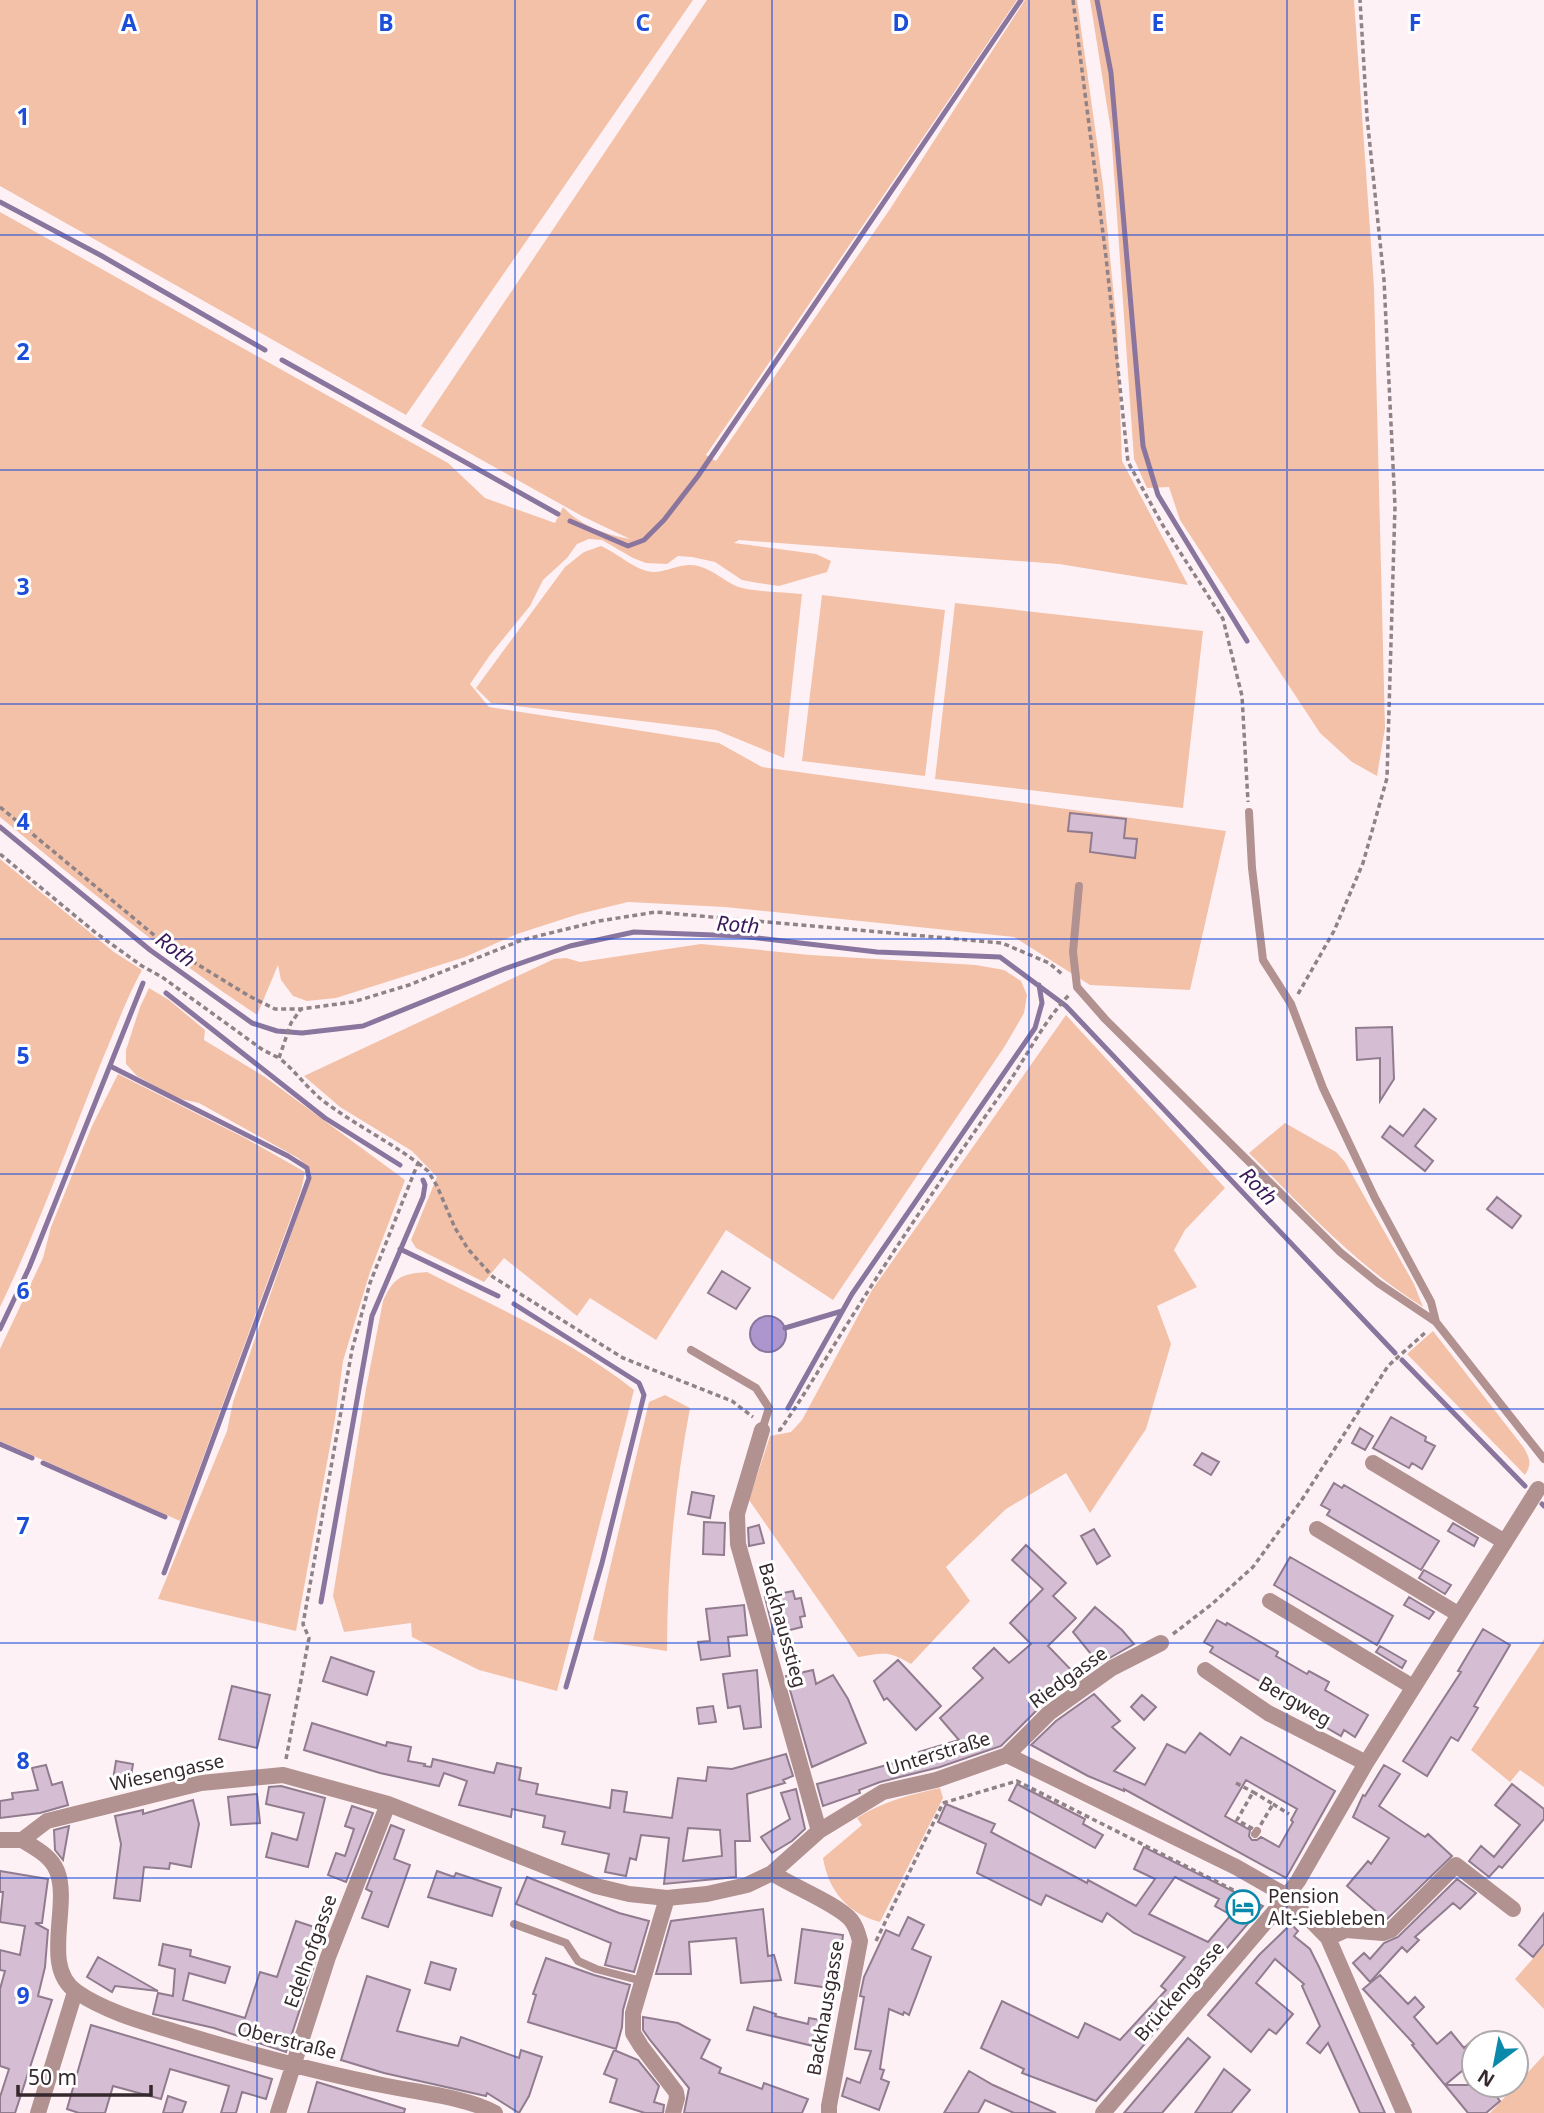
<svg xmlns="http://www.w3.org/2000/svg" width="1544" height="2113" font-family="'Noto Sans',sans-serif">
	<rect width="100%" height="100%" fill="#fef1f5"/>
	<path fill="#f3c1a8" d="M0,0h693l-287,415 -406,-229z
		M707,0h310l-311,455 10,6 174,-252 135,-209h52l26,185 14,143 5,133 66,124 -129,-21 -320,-24 -5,3 82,11 15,7 -4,11 -48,14 -21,-3 -16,-3 -27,-18 -23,-5 -14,-1 -11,8 -21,-1 -13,-5 -31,-18 -13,-1 -12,5 -10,14 -24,22 -13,26 -40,49 -20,29 19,23 230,36 43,24 464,64 -36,159 -100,-5 -76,-48 -289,-30 -97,-5 -49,12 -62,20 -52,23 -129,41 -29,3 -14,-5 -12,-16 -3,-15 -21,50c-91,-60 -173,-129 -257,-198v-605l448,251 37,35 70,25 8,-16c18,19 41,27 67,32l-48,-23 -161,-90z
		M1090,0h264l20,287 11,441 -8,48 -25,-14 -32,-29 -140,-213 -11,-33 -22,1 -13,-29 -23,-328z
		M601,546c17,7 35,26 54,26 15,-1 27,-10 43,-6 18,5 24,14 38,20 14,6 50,6 66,8l-18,164 -68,-28 -225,-27 -15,-15 89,-121 19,-15z
		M822,595l123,15 -20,166 -123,-15z
		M955,603l248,28 -20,177 -248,-29z
		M0,859l114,93 28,18c-16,29 -26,58 -39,88 -34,84 -64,168 -103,249z
		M701,944l109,11 166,10 28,5 17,11 6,14 -3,18 -19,33 -172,254 -107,-70 -70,110 -66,-42 -13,18 -73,-58 -20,24 -68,-34 -5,-8 26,-63 -25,-26 -72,-44 -36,-31 250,-117 12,-1 14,4z
		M149,988l20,12 36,30 -1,10 61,37 140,103 -35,92 -27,89 -8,58 -39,212 -138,-32 69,-168 6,-29 78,-225 -1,-8 -12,-11 -99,-55 -23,-5 -39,-22 -11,-12v-14l14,-43z
		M1066,1015l159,173 -40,42 -11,20 23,37 -40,19 14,38 -25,85 -56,84 -24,-40 -60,36 -60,58 24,34 -59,63c-22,-14 -28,-11 -53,-7l-109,-157 21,-64 21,-4 11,-12 70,-130z
		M118,1074l127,64 60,34 -4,18 -121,331 -180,-80v-92l43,-91 8,-31 41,-101z
		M1285,1123l51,29 9,10 69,122 9,23c-66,-41 -119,-99 -174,-154z
		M427,1272c71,36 145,69 207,118l-77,301 -78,-21 -67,-33 -1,-14 -67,9 -11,-36 33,-207 17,-88c11,-24 18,-27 44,-29z
		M1433,1331l91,117c6,11 8,16 1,27l-118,-121z
		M665,1395l25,13c-15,80 -23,161 -23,243l-74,-11 56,-238z
		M1544,1639v148l-24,-17 -10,12 -39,-32z
		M940,1788l3,10 -63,124c-32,-8 -52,-32 -57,-64l39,-33 -5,-7c26,-17 53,-23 83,-30z
		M1544,1946v63l-29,-30z
		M1544,2055v58h-54z"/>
	<path fill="#ad96cd" stroke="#89759d" stroke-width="2" d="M750 1334a18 18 0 1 1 36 0a18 18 0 1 1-36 0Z"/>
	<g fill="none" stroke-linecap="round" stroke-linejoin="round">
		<path stroke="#89759d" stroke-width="5" d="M1097,0l14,73 32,373 15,49 89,146
			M0,202l102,54 163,94
			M282,360l276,154
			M570,521l58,25 16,-6 20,-20 34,-44 323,-476
			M0,827l150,123 102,73 25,8 25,2 61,-7 141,-57 66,-23 64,-14 107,4 136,16 123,5 66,49 329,347
			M166,993l159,125 75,47
			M110,1066l178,90 19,12 2,10 -145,395
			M400,1249l98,47
			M514,1304l125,79 5,12 -42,168 -36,124
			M785,1328l57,-17
			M0,1329l29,-61 114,-285
			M1402,1360l123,126
			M788,1408l64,-114 183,-266 7,-25 -3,-18
			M0,1444l32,14
			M43,1463l122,54
			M1542,1504l2,2
			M321,1602l51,-286 51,-119 2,-12 -2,-5"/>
	</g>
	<path fill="#d5bed3" stroke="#917b8e" stroke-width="2" fill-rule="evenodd" d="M1070,813l56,6 -2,19 13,1 -2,19 -45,-6 2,-19 -24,-2z
		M1392,1027l2,52 -14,22v-43l-23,2 -1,-32z
		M1424,1109l12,10 -21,27 18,15 -8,10 -43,-34 8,-11 13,10z
		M1497,1197l24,19 -9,12 -25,-19z
		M722,1271l28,17 -14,21 -28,-16z
		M1391,1417l35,20 -1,4 10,5 -13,23 -10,-6 -3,5 -36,-20z
		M1360,1428l13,8 -8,14 -13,-7z
		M1202,1453l17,9 -8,13 -17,-10z
		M1334,1483l8,5 2,-3 95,56 -18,29 -94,-55 3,-5 -9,-5z
		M692,1492l22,4 -4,22 -22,-4z
		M704,1522l21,1 -1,32 -21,-1z
		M1453,1523l25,15 -4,8 -26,-15z
		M759,1525l5,18 -15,3 -1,-18z
		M1094,1529l16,27 -13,8 -16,-28z
		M1026,1545l40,38 -13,13 23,22 -28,28 31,32 -37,27 -41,41 -61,21 -60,15 -21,8 1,3 -37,13 -6,-22 103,-28 -1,-4 40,-12 -19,-22 43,-40 -10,-10 21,-20 15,15 22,-19 -21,-21 33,-34 -31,-29z
		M1290,1557l103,59 -16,29 -103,-60z
		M1424,1570l27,15 -6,9 -26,-16z
		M793,1591l2,8 6,-1 4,18 -5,1 2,10 -28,7 -9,-37z
		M1409,1597l25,15 -5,7 -25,-14z
		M744,1605l3,30 -19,2 2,19 -29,4 -3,-18 12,-1 -4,-32z
		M1095,1607l27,23 12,14 -35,20 -26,-32z
		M1217,1620l9,5 1,-2 51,29 -2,4 31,18 2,-3 20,11 -4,8 43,25 -13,22 -11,-7 -3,6 -52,-30 1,-2 -31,-18 2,-4 -51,-30 3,-5 -9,-5z
		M1483,1629l27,16 -36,61 4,2 -20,33 -7,-4 -24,39 -24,-15 58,-89 -3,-1z
		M1380,1646l26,15 -4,7 -26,-16z
		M331,1657l43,15 -7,23 -44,-14z
		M898,1660l43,46 -25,24 -29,-32 -3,2 -10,-19z
		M757,1670l4,57 -17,2 -4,-23 -12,2 -5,-34z
		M813,1670l3,14 17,-9 15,24 18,44 -54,24 -26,-91z
		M232,1686l38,9 -13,53 -38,-9z
		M1094,1694l26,27 -8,6 23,21 -21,23 31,14 22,-41 18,9 15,-20 30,22 11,-18 94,54 -49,87 -162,-89v2l-36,-15 -57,-31 25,-24zM1246,1780l51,29 -6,11 2,2 -14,25 -18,-10 -4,3h-5l-3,-4 1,-6 -25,-14z
		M1142,1695l14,12 -12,13 -13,-13z
		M713,1706l3,16 -17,2 -2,-16z
		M312,1723l74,23 1,-4 24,5 -3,14 17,3 -1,2 7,1 2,-8 61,14 3,-10 24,5 -2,12 19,4 -2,10 74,14 2,-18 15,2 -3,20 48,6 6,-40 28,3 2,-14 24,2 54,-15 7,22 -10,4 2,3 -38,11 3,47h-15l1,36 -72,7 5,-46 -28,-3 -5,25 -6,-2 -4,18 -21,-4 4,-18 -47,-10 3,-12 -22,-5 2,-11 -33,-7 -1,8 -52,-12 8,-24 -23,-8 -5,13 -59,-13 -76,-23zM688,1828l32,2 2,26 -39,5z
		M116,1761l17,3 -4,24 -17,-2z
		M46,1765l6,20 10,-3 6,23 -28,8 -40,5v-17l13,-2 -1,-6 26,-3 -6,-22z
		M1384,1765l16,9 -21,32 46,31 3,-3 24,22 -66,64 -39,-34 21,-25 3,3 18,-26 -36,-21 10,-22 2,1z
		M1017,1784l68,35 -2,5 20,11 -8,13 -86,-48z
		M1512,1784l32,25v10l-42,49 -3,-2 -10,11 -20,-16 12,-15 13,11 26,-32 -25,-20z
		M281,1786l44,12 -17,69 -42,-10 6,-24 25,7 7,-27 -38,-9 3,-17z
		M796,1789l9,40 -13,12 -20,12 -11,-16 29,-18 -9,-26z
		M257,1794l3,29 -29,2 -3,-28z
		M193,1800l6,24 -8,43 -21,-4 -1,6 -25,-2 -4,34 -26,-3 7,-54 -6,-28 28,-6v4z
		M946,1804l49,20 -4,8 96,51 1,-3 48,26 19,-27 -21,-10 10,-22 119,59 -54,63 -3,-2 -36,44 2,1 -76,89 -74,-28 2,-4 -43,-21 21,-47 76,37 7,-15 35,17 46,-50 -5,-4 24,-29 -51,-24 -27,-20 -5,9 -56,-27 -5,10 -64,-32 9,-29 -48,-22zM1175,1877l44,22 -4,7 16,9 -23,27 -59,-28z
		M352,1806l21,7 -27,69 -18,-7 8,-22 9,3 9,-27 -9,-3z
		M391,1825l13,5 -10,29 16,6 -22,62 -26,-9 10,-26 -6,-3z
		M69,1826l-6,34 -8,-10 -1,-20z
		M0,1871l48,8 -6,44h-7l13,7 -3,37 -7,29 14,4 -37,113h-15v-16l9,-28 -9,-3v-77l5,-18 -5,-1v-20l20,5 5,-29 -25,-4 3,-30h-3z
		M437,1871l17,6 2,-4 45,15 -9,28 -64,-19z
		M527,1877l92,36 30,8 -15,51 -29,-7 6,-22 -95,-39z
		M1457,1879l19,14 -16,16 -7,-6 -38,34 4,3 -12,12 -5,-5 -32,35 -17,-19 11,-10 6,6 14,-16 14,-6z
		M763,1909l5,47 6,-1 7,25 -40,3 -5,-45 -47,4 2,32h-35l15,-53z
		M1544,1913v31l-11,13 -14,-12z
		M908,1917l16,8 -12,24 19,8 -22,58 -5,-3 -1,3 -14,-6 -9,60 4,1 -3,9 8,3 -10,28 -37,-14 5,-18 13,5 11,-32 -16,-2 9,-52 -4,-1 4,-19 22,-47 13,6z
		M296,1921l24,8 -10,32 5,2 -29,89 -72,-24 -61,-14 5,-21 15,3 2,-27 -16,-4 4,-21 28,6 -1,6 40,11 -5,16 -36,-10 -6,27 62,18 15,-46 17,5z
		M1291,1924l7,7 -4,5 16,13 9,18 66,146h-25l-32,-70 -8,10 -13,-10 13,-17 -18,-40 2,-2 -29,-25 -19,24 37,31 -17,20 -7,-5 -18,23 -43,-37 51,-60z
		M802,1929l41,6 -7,54 -41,-6z
		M98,1957l60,34 -43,-5 -3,6 -25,-15z
		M546,1958l48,17 36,10 -7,25 -1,17 -6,22 -88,-27 8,-27 -3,-1z
		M431,1962l25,7 -6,21 -25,-7z
		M1380,1975l28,29 7,-7 9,10 -10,10 23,27 14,-12 13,16 10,-9v22l-29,24 -33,-40 2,-1 -51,-55z
		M367,1976l43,14 -13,41 61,15 3,-9 58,21 2,-8 21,7 -13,39 -10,17 -32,-20 -1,3 -102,-23 -43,-13z
		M754,2007l22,7 -1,2 33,8 1,-6 21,4 -5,27 -78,-19z
		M643,2017l35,6 32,17 -9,18 20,10 -2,5 43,16 2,-6 44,16 -6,14h-118l5,-25 -39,-48 -7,-10z
		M91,2025l181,54 -6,20 -24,-7 -6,21h-15l8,-27 -59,-17 -9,30 -48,-13 -8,27h-26l-12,-4z
		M1188,2038l22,19 -48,56h-38z
		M614,2050l24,10 21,26 -5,16 10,3 -1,8h-18l-35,-11 7,-23 -13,-5z
		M1224,2069l26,21 -19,23h-36z
		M969,2071l24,14 63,28h-42l-29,-13 -7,13h-34z
		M317,2082l88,27 -1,4h-96z
		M1445,2085h64l-12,12 3,4 -14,12h-18z
		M168,2096l18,6 -4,11h-19z"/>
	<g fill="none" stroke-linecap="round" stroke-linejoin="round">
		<path stroke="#908387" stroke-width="3.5" stroke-dasharray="5 3.5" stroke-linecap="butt" d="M1073,0l33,257 22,205 34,62 61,95 19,77 6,106
			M0,807l166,138 83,51 26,13h26l52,-7 56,-17 113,-45 77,-19 57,-9 346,31 47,20 13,11
			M0,854l96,79 46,33 20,11 101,73 16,8
			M1298,994l36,-63 29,-68 24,-85 8,-272 -11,-226 -17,-163 -7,-117
			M418,1163l10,8 9,15 18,42 13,21 25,28 130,81 109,43 21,16
			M778,1430h2c24,-34 44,-69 66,-104 50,-80 103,-158 157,-235 22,-31 39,-68 66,-96
			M1173,1634l39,-30 41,-37 48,-66 87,-135 39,-35
			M286,1759l23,-121 -6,-14 49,-274 18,-67 48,-120c-30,-22 -62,-38 -92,-60 -18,-13 -30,-32 -47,-45l12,-35 10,-14
			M1236,1783l17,9
			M1253,1792l20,12 -16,27 -20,-11z
			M943,1803l74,-22 242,122
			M1273,1804l16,10
			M876,1941l67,-138"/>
		<path stroke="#b19290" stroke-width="8" d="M1249,812l3,56 11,92 28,44 32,84 52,110 56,104 5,20
			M1079,886l-6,66 4,35 28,32 235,233 38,31 58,39 108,137
			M691,1350l65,38 13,20 -7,22
			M1255,1834l2,-3
			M514,1924l52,19 12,18 18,8 46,12"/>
		<path stroke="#b19290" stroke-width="16" d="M762,1430l-25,84 1,30 81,287
			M1373,1463l132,79
			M1317,1529l141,85
			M1270,1601l143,86
			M1205,1670l63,43 98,50
			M1007,1755l42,-42 63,-45 49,-25
			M0,1840h22l25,-19 154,-38 82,-8 105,29 208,82 33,8 38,4 40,-4 40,-9 25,-12 47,-42 64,-39 53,-12 71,-25 229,112 51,29 41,42 76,175
			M22,1840c13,8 29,16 35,31 14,35 -17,97 20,121 30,21 74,32 109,43 64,19 130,37 196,50 32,7 85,12 113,28
			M772,1873c20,13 67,32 79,47 5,6 7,13 9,21l-31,165v7
			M667,1898l-34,115v20l8,13 35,46 1,6 -4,15
			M1328,1938l18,-8 37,3 8,-3 65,-65 57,44
			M38,2113l37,-121
			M278,2113l50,-156 60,-153
			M1103,2113l172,-202 23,-30 68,-118 172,-274"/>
	</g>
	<path fill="none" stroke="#1d4ed8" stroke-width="2" stroke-opacity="0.55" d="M257,0v2113M515,0v2113M772,0v2113M1029,0v2113M1287,0v2113M0,235h1544M0,470h1544M0,704h1544M0,939h1544M0,1174h1544M0,1409h1544M0,1643h1544M0,1878h1544"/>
	<defs>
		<symbol id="hotel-ring" viewBox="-11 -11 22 22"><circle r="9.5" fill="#fff" stroke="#0b89ab" stroke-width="1.5"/><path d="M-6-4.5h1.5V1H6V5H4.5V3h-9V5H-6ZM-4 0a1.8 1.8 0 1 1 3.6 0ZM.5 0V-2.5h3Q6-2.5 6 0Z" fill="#0b89ab"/></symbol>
	</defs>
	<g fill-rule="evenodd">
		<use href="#hotel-ring" x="1224" y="1888" width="38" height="38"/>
	</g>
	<g text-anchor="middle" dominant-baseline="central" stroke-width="6" stroke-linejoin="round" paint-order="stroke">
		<g font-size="19" fill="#35292d" stroke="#fff">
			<text transform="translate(783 1625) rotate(74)">Backhausstieg</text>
			<text transform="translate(1068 1677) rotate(-36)">Riedgasse</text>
			<text transform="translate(1295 1701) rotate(30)">Bergweg</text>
			<text transform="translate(938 1753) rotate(-17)">Unterstraße</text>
			<text transform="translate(167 1772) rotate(-12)">Wiesengasse</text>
			<text transform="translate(310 1951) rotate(-70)">Edelhofgasse</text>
			<text transform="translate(1179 1991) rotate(-49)">Brückengasse</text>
			<text transform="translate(825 2008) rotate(-80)">Backhausgasse</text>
			<text transform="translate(287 2040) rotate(14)">Oberstraße</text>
		</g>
		<g font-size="19" fill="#35292d" stroke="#fff" text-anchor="start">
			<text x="1268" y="1896">Pension<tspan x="1268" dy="22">Alt-Siebleben</tspan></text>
		</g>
		<g font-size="21" font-style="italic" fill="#3a195a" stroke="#fff">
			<text transform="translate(738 924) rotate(4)">Roth</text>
			<text transform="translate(176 949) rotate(37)">Roth</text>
			<text transform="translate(1259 1186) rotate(46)">Roth</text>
		</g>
	</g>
	<g font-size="23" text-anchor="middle" font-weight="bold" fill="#1d4ed8" stroke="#fff" stroke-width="6" stroke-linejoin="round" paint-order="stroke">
		<text x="129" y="31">A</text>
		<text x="386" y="31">B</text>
		<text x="643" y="31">C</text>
		<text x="901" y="31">D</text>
		<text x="1158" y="31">E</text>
		<text x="1415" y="31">F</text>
		<text x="23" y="125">1</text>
		<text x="23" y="360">2</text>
		<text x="23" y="595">3</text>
		<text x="23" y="830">4</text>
		<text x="23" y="1064">5</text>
		<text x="23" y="1299">6</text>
		<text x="23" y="1534">7</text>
		<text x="23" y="1769">8</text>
		<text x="23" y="2004">9</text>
	</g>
	<g transform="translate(1495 2064) rotate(212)"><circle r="33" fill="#ffffff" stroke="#aea9ab" stroke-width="2"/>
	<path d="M0-5L12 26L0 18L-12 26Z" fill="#0b89ab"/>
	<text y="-10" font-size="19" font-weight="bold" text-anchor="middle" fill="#35292d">N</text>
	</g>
	<path d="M18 2085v10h133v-10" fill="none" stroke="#35292d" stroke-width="3.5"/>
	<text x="28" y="2085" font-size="21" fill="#35292d" stroke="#ffffff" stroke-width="5" paint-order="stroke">50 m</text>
</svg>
